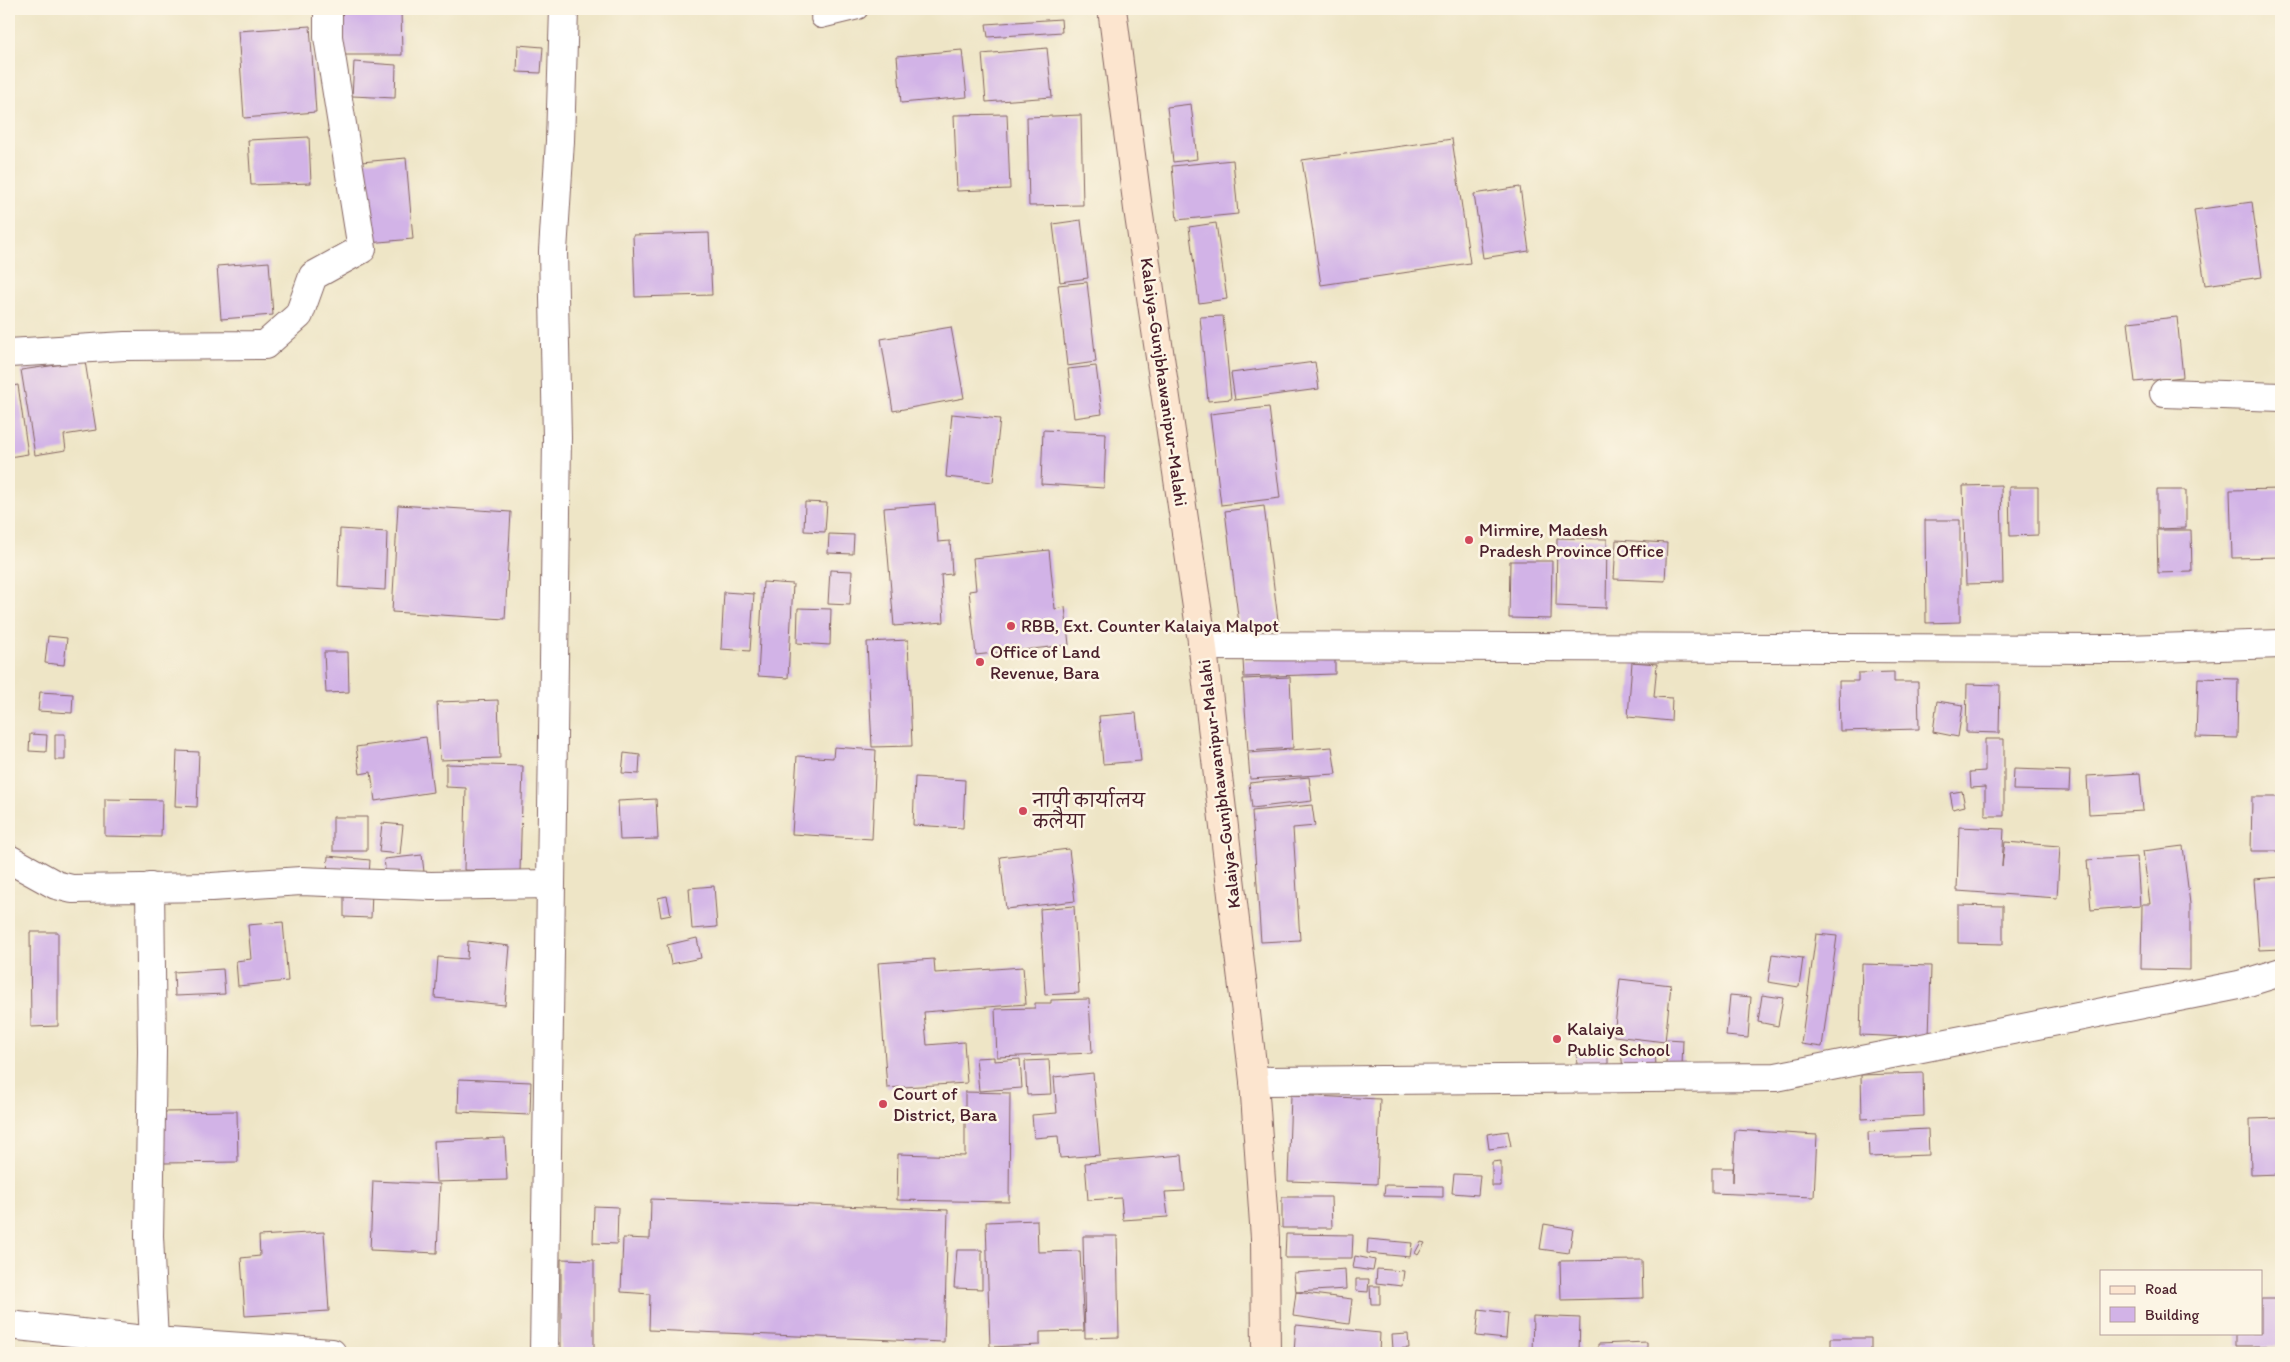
<svg xmlns="http://www.w3.org/2000/svg" width="2290" height="1362" font-family="Itim,'Playpen Sans Deva',sans-serif">
	<rect width="100%" height="100%" fill="#fcf5e5"/>
	<filter id="ink" filterUnits="userSpaceOnUse"><feTurbulence type="fractalNoise" baseFrequency=".02" numOctaves="2"/><feDisplacementMap in="SourceGraphic" scale="10" xChannelSelector="R" yChannelSelector="G"/><feConvolveMatrix kernelMatrix="1 2 1 2 8 2 1 2 1" color-interpolation-filters="sRGB"/></filter>
	<filter id="wash" filterUnits="userSpaceOnUse"><feTurbulence type="fractalNoise" baseFrequency=".0096" numOctaves="4" result="noise"/><feDisplacementMap in="SourceGraphic" scale="20" xChannelSelector="R" yChannelSelector="G"/><feGaussianBlur stdDeviation="1.12" result="paint"/><feColorMatrix in="noise" values="0 0 0 0 0 0 0 0 0 0 0 0 0 0 0 0 0 1.4 0 .05"/><feComposite in="paint" operator="in"/></filter>
	<g filter="url(#wash)">
		<rect width="100%" height="100%" fill="#eee5c6"/>
		<g id="blocks">
			<path fill="#d2b3e7" d="M341,9h60l1,46h-61z
				M1061,19l1,13 -74,5 -2,-13z
				M310,26l6,86 -72,6 -6,-87z
				M518,45l25,2 -2,26 -24,-1z
				M1047,48l5,49 -66,5 -4,-48z
				M962,50l5,47 -66,6 -4,-47z
				M354,62l42,3 -1,33 -43,-2z
				M1191,104l6,55 -24,3 -6,-55z
				M1007,114l3,75 -53,2 -3,-76z
				M1081,115l2,90 -54,1 -2,-89z
				M309,137l2,46 -60,2 -3,-45z
				M1452,139l18,124 -149,22 -19,-125z
				M406,158l7,81 -45,4 -7,-81z
				M1233,160l5,54 -61,6 -5,-54z
				M1520,187l9,64 -46,7 -9,-64z
				M2252,202l10,75 -57,8 -11,-75z
				M1081,220l7,58 -28,4 -7,-58z
				M1216,223l11,76 -28,4 -10,-76z
				M709,233l3,62 -77,2 -2,-62z
				M269,262l4,53 -52,4 -4,-53z
				M1087,282l9,80 -29,4 -9,-81z
				M1223,316l8,83 -23,2 -8,-84z
				M2177,317l6,60 -48,5 -7,-60z
				M951,327l13,71 -71,13 -12,-72z
				M85,361l11,69 -32,5 2,15 -31,5 -14,-85z
				M1315,362l4,27 -84,11 -4,-27z
				M1096,366l6,48 -28,4 -6,-49z
				M9,374l3,12 6,-1 10,69 -19,3z
				M1269,407l11,91 -59,7 -11,-91z
				M952,414l48,5 -7,63 -47,-5z
				M1043,430l63,3 -2,55 -63,-4z
				M2001,485l2,98 -37,1 -3,-98z
				M2009,487h29v48l-28,1z
				M2281,489v68l-49,1 -2,-68z
				M2157,490h29v38l-29,1z
				M805,502l22,1 -2,29 -21,-1z
				M935,504l3,38 12,-1 2,33 -11,1 3,47 -50,4 -10,-118z
				M398,505l113,7 -6,107 -113,-7z
				M1264,506l15,122 -39,4 -15,-121z
				M1925,520h35v102l-34,1z
				M340,529l47,3 -2,58 -47,-3z
				M2157,530h34l1,42 -34,1z
				M829,534l25,1 -1,19 -25,-1z
				M1557,538l50,1 -1,69 -50,-2z
				M1616,540l51,3 -2,38 -51,-2z
				M1049,550l6,59 10,-2 4,38 -93,10 -7,-64 7,-1 -3,-32z
				M1510,561h42l-1,58 -42,-1z
				M830,570l22,1 -2,34 -22,-1z
				M763,582l30,2 -5,94 -30,-2z
				M724,592l30,2 -4,57 -29,-2z
				M798,608l33,1 -1,36 -33,-2z
				M9,627l5,1 -3,18h-2z
				M48,636l19,2 -3,27 -19,-2z
				M908,640l4,106 -40,1 -5,-105z
				M324,652h24l1,40 -23,1z
				M1335,656v18l-91,3 -1,-17z
				M1632,662l25,2 -3,33 18,1 -1,23 -43,-4z
				M1894,672v10h24l1,47 -79,2 -1,-50h19v-8z
				M1290,677l3,71 -45,3 -5,-72z
				M2198,678l40,1 -1,59 -41,-1z
				M1967,684l33,1 -1,48 -33,-1z
				M40,692l33,2 -1,19 -34,-2z
				M498,700l2,58 -60,2 -3,-58z
				M1937,701l26,4 -5,32 -25,-5z
				M1136,713l5,48 -38,3 -4,-48z
				M30,734l17,1 -1,17 -17,-1z
				M55,734h10v26h-10z
				M426,737l7,55 -58,9 -4,-29 -11,2 -4,-27z
				M1985,739h19v77h-19v-29l-14,1 -1,-16 15,-1z
				M834,747l42,3 -4,89 -80,-5 5,-78 36,2z
				M1332,747l4,27 -86,5 -2,-26z
				M177,751l22,1 -2,55 -22,-1z
				M624,753l16,2 -1,19 -17,-1z
				M446,764l77,2 -3,106 -56,-2 2,-82 -20,-1z
				M2014,769l56,2 -1,20 -56,-1z
				M2140,773l3,38 -54,3 -2,-38z
				M915,777l50,3 -2,48 -50,-3z
				M1309,777l3,24 -60,7 -3,-25z
				M1962,791l3,15 -12,3 -3,-16z
				M2252,797h29v54h-30z
				M105,799l57,1 -1,37 -56,-1z
				M656,799l2,40 -38,1 -2,-39z
				M1312,805l3,21 -22,2 7,112 -39,2 -9,-131z
				M333,817h34v34h-34z
				M382,823l21,2 -3,29 -21,-2z
				M1959,827l45,2 -2,37 3,-24 55,4 -3,52 -100,-7z
				M2183,846l7,58v66l-49,-1 1,-65h8l-7,-53z
				M1069,849l6,52 -69,8 -6,-52z
				M422,855l2,17 -38,3 -2,-16z
				M328,856l42,4 -1,16 -42,-3z
				M2137,857l3,49 -49,4 -4,-50z
				M2281,877v72l-22,1 -5,-71z
				M714,886l3,41 -25,2 -3,-41z
				M344,891h28l-1,27 -27,-1z
				M667,896l4,19 -10,2 -3,-19z
				M1958,905l45,1v38l-45,-1z
				M1074,906l5,87 -34,2 -5,-86z
				M283,922l5,59 -50,5 -2,-25 15,-2 -3,-34z
				M30,932h28v94l-27,1z
				M1816,934l21,2 -15,111 -21,-3z
				M697,938l4,20 -30,6 -4,-19z
				M468,941l42,5 -5,59 -70,-7 3,-41 29,2z
				M1772,954l31,4 -4,29 -31,-5z
				M934,959l1,14 88,-6 3,37 -102,8 3,33 37,-3 3,41 -80,5 -9,-125z
				M1862,964l69,2 -2,72 -69,-3z
				M223,969l2,25 -50,2 -1,-24z
				M1620,979l51,6 -6,57 -51,-6z
				M1730,995l21,2 -3,41 -22,-2z
				M1762,995l21,3 -5,28 -20,-4z
				M1089,999l3,54 -95,4 -2,-48 40,-1v-5h16v-3z
				M1667,1039l16,1 -1,26 -16,-1z
				M1655,1049l1,18 -33,2 -2,-17z
				M1576,1051h32v14h-31z
				M994,1057v4l26,-2 2,29 -43,3 -3,-33z
				M1049,1060l2,34 -24,1 -2,-34z
				M1093,1073l7,82 -40,3 -2,-22 -24,2 -2,-23 25,-2 -3,-36z
				M1923,1073l1,43 -62,3 -1,-44z
				M459,1079l72,3 -1,33 -72,-3z
				M965,1092l45,1 -1,109 -112,-2 1,-46 67,2z
				M1291,1095l89,4 -3,85 -89,-3z
				M237,1111l1,51 -75,1 -1,-51z
				M2281,1118v56l-30,1 -1,-56z
				M1928,1129l1,26 -60,2 -1,-25z
				M1735,1130l82,5 -3,62 -102,-4v-25h21v14z
				M1508,1131l3,15 -22,3 -2,-15z
				M505,1138l2,42 -71,2 -2,-41z
				M1182,1155l3,36 -20,1 3,25 -45,3 -2,-22 -33,2 -3,-37z
				M1501,1161v25h-9v-24z
				M1454,1174l26,1 -2,20 -26,-2z
				M373,1181l67,3 -3,69 -67,-3z
				M1385,1185l58,1v11l-59,-1z
				M1282,1197h49l1,31h-50z
				M651,1199l297,11 -4,132 -295,-12 1,-36 -29,-2 2,-54 27,1z
				M594,1206l24,1 -1,37 -24,-1z
				M1037,1220l1,32 42,-1 4,80 -44,1v13l-50,2 -4,-125z
				M1544,1224l29,5 -4,24 -29,-4z
				M324,1232l5,79 -84,5 -4,-58 19,-2 -1,-20z
				M1286,1234l67,1 -1,23h-67z
				M1083,1236h34l2,101 -34,1z
				M1368,1239l44,4 -2,14 -43,-4z
				M1421,1242l4,1 -7,12 -3,-2z
				M957,1250h25v39l-28,-1z
				M1355,1256l20,4 -2,11 -20,-3z
				M561,1259l33,1v93h-33z
				M1642,1260l1,38 -82,2 -1,-39z
				M1345,1269l1,20 -50,3 -2,-19z
				M1377,1269l27,2 -2,15 -26,-3z
				M1356,1279h13l-1,13 -12,-1z
				M1370,1286h10v18h-9z
				M1296,1292l56,7 -3,25 -56,-8z
				M2261,1299h20v47h-45v-13h25z
				M1479,1309l29,4 -2,26 -30,-3z
				M1533,1316l47,2 -1,35h-47z
				M1296,1325l84,8 -1,20h-85z
				M1408,1334l1,14 -16,1 -1,-14z
				M1831,1338h40v15h-40z
				M1647,1342v11h-49v-9z
				M1510,1349v4h-48v-2z"/>
		</g>
	</g>
	<g filter="url(#ink)">
		<use href="#blocks" fill-opacity="0" stroke="#836461" stroke-width="1"/>
		<g fill="none" stroke-linecap="round" stroke-linejoin="round">
			<defs>
				<path id="lane" d="M821,18l37,-9"/>
				<path id="street" d="M9,353l116,-7 140,-1 34,-30 14,-39 49,-27 -34,-212v-28
					M2164,393l117,4
					M1202,646l924,3 155,-5
					M9,859l47,26 16,4 140,-2 89,-6 130,5 120,-2 -7,469
					M551,884l6,-446 -4,-187 7,-110 4,-132
					M150,887l2,164 -3,185 5,105
					M1254,1081l522,-4 463,-92 42,-13
					M9,1325l145,16 178,12"/>
				<path id="secondary" d="M1112,9l26,200 64,432 52,440 11,157 1,115"/>
			</defs>
			<use href="#lane" stroke="#836461" stroke-width="22"/>
			<use href="#street" stroke="#836461" stroke-width="30"/>
			<use href="#secondary" stroke="#836461" stroke-width="30"/>
			<use href="#lane" stroke="#fff" stroke-width="20"/>
			<use href="#street" stroke="#fff" stroke-width="28"/>
			<use href="#secondary" stroke="#fce5cf" stroke-width="28"/>
		</g>
	</g>
	<g fill="#d1495b" stroke="#fcf5e5" stroke-width="2">
		<circle cx="1469" cy="540" r="5"/>
		<circle cx="1011" cy="626" r="5"/>
		<circle cx="980" cy="662" r="5"/>
		<circle cx="1023" cy="811" r="5"/>
		<circle cx="1557" cy="1039" r="5"/>
		<circle cx="883" cy="1104" r="5"/>
	</g>
	<g text-anchor="middle" dominant-baseline="central" stroke-width="5" stroke-linejoin="round" paint-order="stroke">
		<g font-size="18" fill="#4a1f2b" stroke="#fcf5e5">
			<text transform="translate(1164 382) rotate(82)">Kalaiya-Gunjbhawanipur-Malahi</text>
			<text transform="translate(1219 784) rotate(-97)">Kalaiya-Gunjbhawanipur-Malahi</text>
		</g>
		<g font-size="18" fill="#4a1f2b" stroke="#fcf5e5" text-anchor="start">
			<text x="1479" y="530">Mirmire, Madesh<tspan x="1479" dy="21">Pradesh Province Office</tspan></text>
			<text x="1021" y="626">RBB, Ext. Counter Kalaiya Malpot</text>
			<text x="990" y="652">Office of Land<tspan x="990" dy="21">Revenue, Bara</tspan></text>
			<text x="1033" y="801">नापी कार्यालय<tspan x="1033" dy="21">कलैया</tspan></text>
			<text x="1567" y="1029">Kalaiya<tspan x="1567" dy="21">Public School</tspan></text>
			<text x="893" y="1094">Court of<tspan x="893" dy="21">District, Bara</tspan></text>
		</g>
	</g>
	<rect width="2290" height="1362" fill="none" stroke="#fcf5e5" stroke-width="30"/>
	<rect x="2100" y="1270" width="162" height="65" fill="#fcf5e5" stroke="#b59f9b"/>
	<rect x="2110" y="1286" width="25" height="8" fill="#fce5cf" stroke="#b59f9b"/>
	<text x="2145" y="1294" font-size="15" fill="#4a1f2b">Road</text>
	<rect x="2110" y="1307" width="25" height="15" fill="#d2b3e7" stroke="#b59f9b"/>
	<text x="2145" y="1320" font-size="15" fill="#4a1f2b">Building</text>
</svg>
